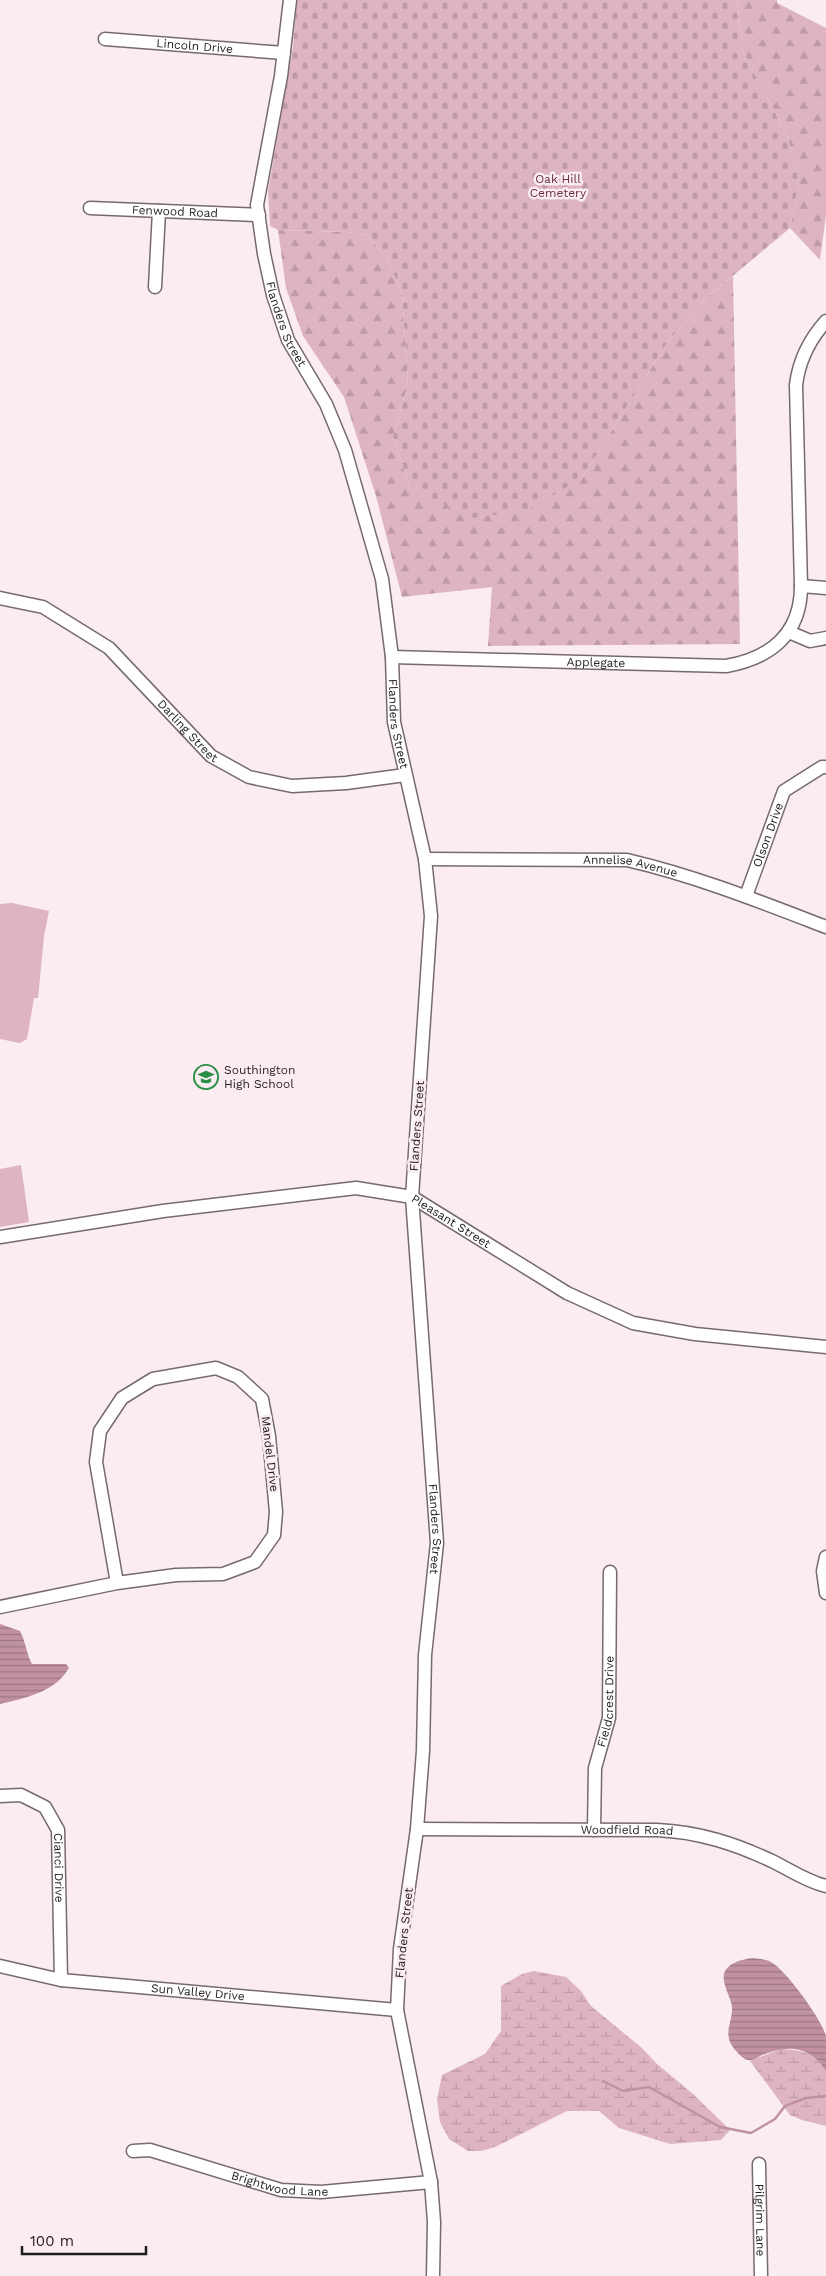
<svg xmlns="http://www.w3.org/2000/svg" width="826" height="2276" font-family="'Work Sans',sans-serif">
	<defs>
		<pattern id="forest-firs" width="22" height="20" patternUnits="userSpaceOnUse" patternTransform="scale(1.25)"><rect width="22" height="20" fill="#deb4c2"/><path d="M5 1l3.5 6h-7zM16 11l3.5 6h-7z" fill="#be9aa6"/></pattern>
		<pattern id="wetland-marsh" width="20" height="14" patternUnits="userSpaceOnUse" patternTransform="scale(1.25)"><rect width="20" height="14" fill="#deb4c2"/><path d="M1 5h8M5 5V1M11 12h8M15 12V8" fill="none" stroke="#be9aa6"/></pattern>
		<pattern id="cemetery-stones" width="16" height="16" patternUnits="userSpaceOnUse" patternTransform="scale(1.25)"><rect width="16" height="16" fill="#deb4c2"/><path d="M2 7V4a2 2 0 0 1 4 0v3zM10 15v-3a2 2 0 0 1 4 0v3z" fill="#be9aa6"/></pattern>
		<pattern id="water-rules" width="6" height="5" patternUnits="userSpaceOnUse" patternTransform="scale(1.25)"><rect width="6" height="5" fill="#c191a1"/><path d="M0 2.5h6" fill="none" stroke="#9c7683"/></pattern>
	</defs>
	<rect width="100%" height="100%" fill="#faecf1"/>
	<path fill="url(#forest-firs)" d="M737,0h40v3l49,25v187l-6,45 -30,-32 9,-47 -11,-43 -45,-86z
		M278,230l69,2 20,3 21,25 14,34 6,90 -15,53 17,50 172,-9 85,-135 37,-43 29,-24 7,368 -252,2 4,-59 -90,10 -26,-101 -32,-99 -41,-61 -17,-48z"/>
	<path fill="url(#wetland-marsh)" d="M534,1971l32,6 15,14 10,15 51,42 14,15 37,31 37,36 -9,10 -51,4 -51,-16 -20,-17h-32l-72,36 -14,4h-13l-19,-12 -9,-17 -3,-23 5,-24 43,-21 16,-23v-45l21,-12z
		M781,2049c21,1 33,3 45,22v55l-24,-6 -12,-5 -40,-54z"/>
	<path fill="url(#cemetery-stones)" d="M297,0h440l6,52 45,86 11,43 -9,47 -86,72 -37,43 -85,135 -52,31 -57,9 -63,-31 -17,-50 15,-53 -6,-90 -14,-34 -21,-25 -20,-3 -69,-2 -8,-4 -2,-35 25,-145z"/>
	<path fill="#deb4c2" d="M12,903l37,8 -5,25 -6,62h-4l-7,41 -7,4 -20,-4v-135z
		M21,1165l8,57 -29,5v-58z"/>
	<path fill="url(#water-rules)" d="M0,1624l20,7c6,11 6,22 12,33h34l3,4c-14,24 -43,30 -69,36z
		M753,1958c6,1 13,1 18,4 15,8 51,58 55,74 0,10 0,24 0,35 -16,-25 -38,-27 -64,-16 -4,2 -8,6 -14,5 -6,-1 -16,-13 -18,-18 -5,-12 3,-23 2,-35 -1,-10 -10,-22 -8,-33 3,-11 19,-15 29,-16z"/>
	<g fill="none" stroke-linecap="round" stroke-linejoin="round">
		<path stroke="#c191a1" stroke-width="2.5" d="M603,2081l20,10 26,-4 71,40 31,6 24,-14 10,-13 21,-8 20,-2"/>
		<defs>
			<g id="minor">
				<path id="s1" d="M290,0l-9,76 -24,129 7,49 9,41 15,45 38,64 19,46 37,129 10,78 2,65 31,137 6,57 -19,281 25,346 -12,112 -2,96 -6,78 -17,120 -3,61 34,172 3,40 -1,54"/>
				<path id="s2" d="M105,39l179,14"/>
				<path id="s3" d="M90,208l169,7"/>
				<path d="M155,287l4,-76"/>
				<path d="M801,586l25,2"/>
				<path id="s4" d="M0,598l43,9 66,41 102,108 38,21 43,9 54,-3 59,-8"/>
				<path d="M789,632l21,9 16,-3"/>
				<path id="s5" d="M392,657l334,9c45,-8 75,-32 75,-80l-5,-201c3,-25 13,-45 30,-64"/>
				<path id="s6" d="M425,859l202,1c69,16 134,42 199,67"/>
				<path id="s7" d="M746,896l38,-105 38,-24h4"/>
				<path id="s8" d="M0,1237l163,-26 193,-23 56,9 155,96 66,30 62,11 131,13"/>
				<path d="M826,1557l-3,14 3,22"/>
				<path d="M0,1607l117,-24 59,-8 47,-1 32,-12 19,-27 2,-23 -7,-76 -7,-37 -24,-22 -22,-9 -63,11 -31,19 -22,33 -4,31 21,121"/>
				<path id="s9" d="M0,1796l21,-1 24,12 13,23 3,150"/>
				<path id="s10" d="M417,1829l240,1c43,2 79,14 117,32 16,8 34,20 52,24"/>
				<path id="s11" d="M594,1830l1,-62 14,-50 1,-146"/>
				<path id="s12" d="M0,1966l61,14 336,30"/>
				<path id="s13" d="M133,2151l17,-1 131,40 40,2 110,-10"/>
				<path id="s14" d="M759,2164l2,112"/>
			</g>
		</defs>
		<use href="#minor" stroke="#766a6e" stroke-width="15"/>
		<use href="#minor" stroke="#fff" stroke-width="12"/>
	</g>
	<defs>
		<symbol id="school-ring" viewBox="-11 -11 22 22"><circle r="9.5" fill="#faecf1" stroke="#298f45" stroke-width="1.5"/><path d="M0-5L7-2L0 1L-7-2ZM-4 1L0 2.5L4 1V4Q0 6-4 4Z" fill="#298f45"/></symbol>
	</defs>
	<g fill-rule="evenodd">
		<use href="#school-ring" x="192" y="1063" width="28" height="28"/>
	</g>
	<g text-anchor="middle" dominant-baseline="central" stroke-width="5" stroke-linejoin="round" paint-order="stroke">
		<g font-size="12" fill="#211d1e" stroke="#faecf1">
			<text stroke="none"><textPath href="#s2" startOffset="90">Lincoln Drive</textPath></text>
			<text stroke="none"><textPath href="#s3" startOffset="85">Fenwood Road</textPath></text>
			<text stroke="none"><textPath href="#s1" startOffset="331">Flanders Street</textPath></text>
			<text stroke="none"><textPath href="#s5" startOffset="204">Applegate</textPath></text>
			<text stroke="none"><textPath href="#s1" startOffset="751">Flanders Street</textPath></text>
			<text stroke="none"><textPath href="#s4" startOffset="236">Darling Street</textPath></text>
			<text stroke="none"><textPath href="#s7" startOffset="65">Olson Drive</textPath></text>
			<text stroke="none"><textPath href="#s6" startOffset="206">Annelise Avenue</textPath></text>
			<text transform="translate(417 1126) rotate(-86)">Flanders Street</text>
			<text stroke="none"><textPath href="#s8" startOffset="462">Pleasant Street</textPath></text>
			<text transform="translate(270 1454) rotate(83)">Mandel Drive</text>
			<text stroke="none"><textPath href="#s1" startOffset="1561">Flanders Street</textPath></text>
			<text stroke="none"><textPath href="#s11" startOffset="130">Fieldcrest Drive</textPath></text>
			<text stroke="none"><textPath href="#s10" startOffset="210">Woodfield Road</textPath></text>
			<text stroke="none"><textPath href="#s9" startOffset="112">Cianci Drive</textPath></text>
			<text transform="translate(404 1933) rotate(-84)">Flanders Street</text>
			<text stroke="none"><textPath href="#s12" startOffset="200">Sun Valley Drive</textPath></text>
			<text stroke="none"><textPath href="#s13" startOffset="152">Brightwood Lane</textPath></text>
			<text stroke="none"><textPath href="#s14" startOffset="56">Pilgrim Lane</textPath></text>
		</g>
		<g font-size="12" fill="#6b2e47" stroke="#faecf1">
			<text x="558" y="179">Oak Hill<tspan x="558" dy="14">Cemetery</tspan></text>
		</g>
		<g font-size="12" fill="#211d1e" stroke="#faecf1" text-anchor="start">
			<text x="224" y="1070">Southington<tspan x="224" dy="14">High School</tspan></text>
		</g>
	</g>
	<path d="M22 2246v8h124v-8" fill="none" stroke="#211d1e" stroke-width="2.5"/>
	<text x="30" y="2246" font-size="15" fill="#211d1e" stroke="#faecf1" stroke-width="4" paint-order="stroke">100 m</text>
</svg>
